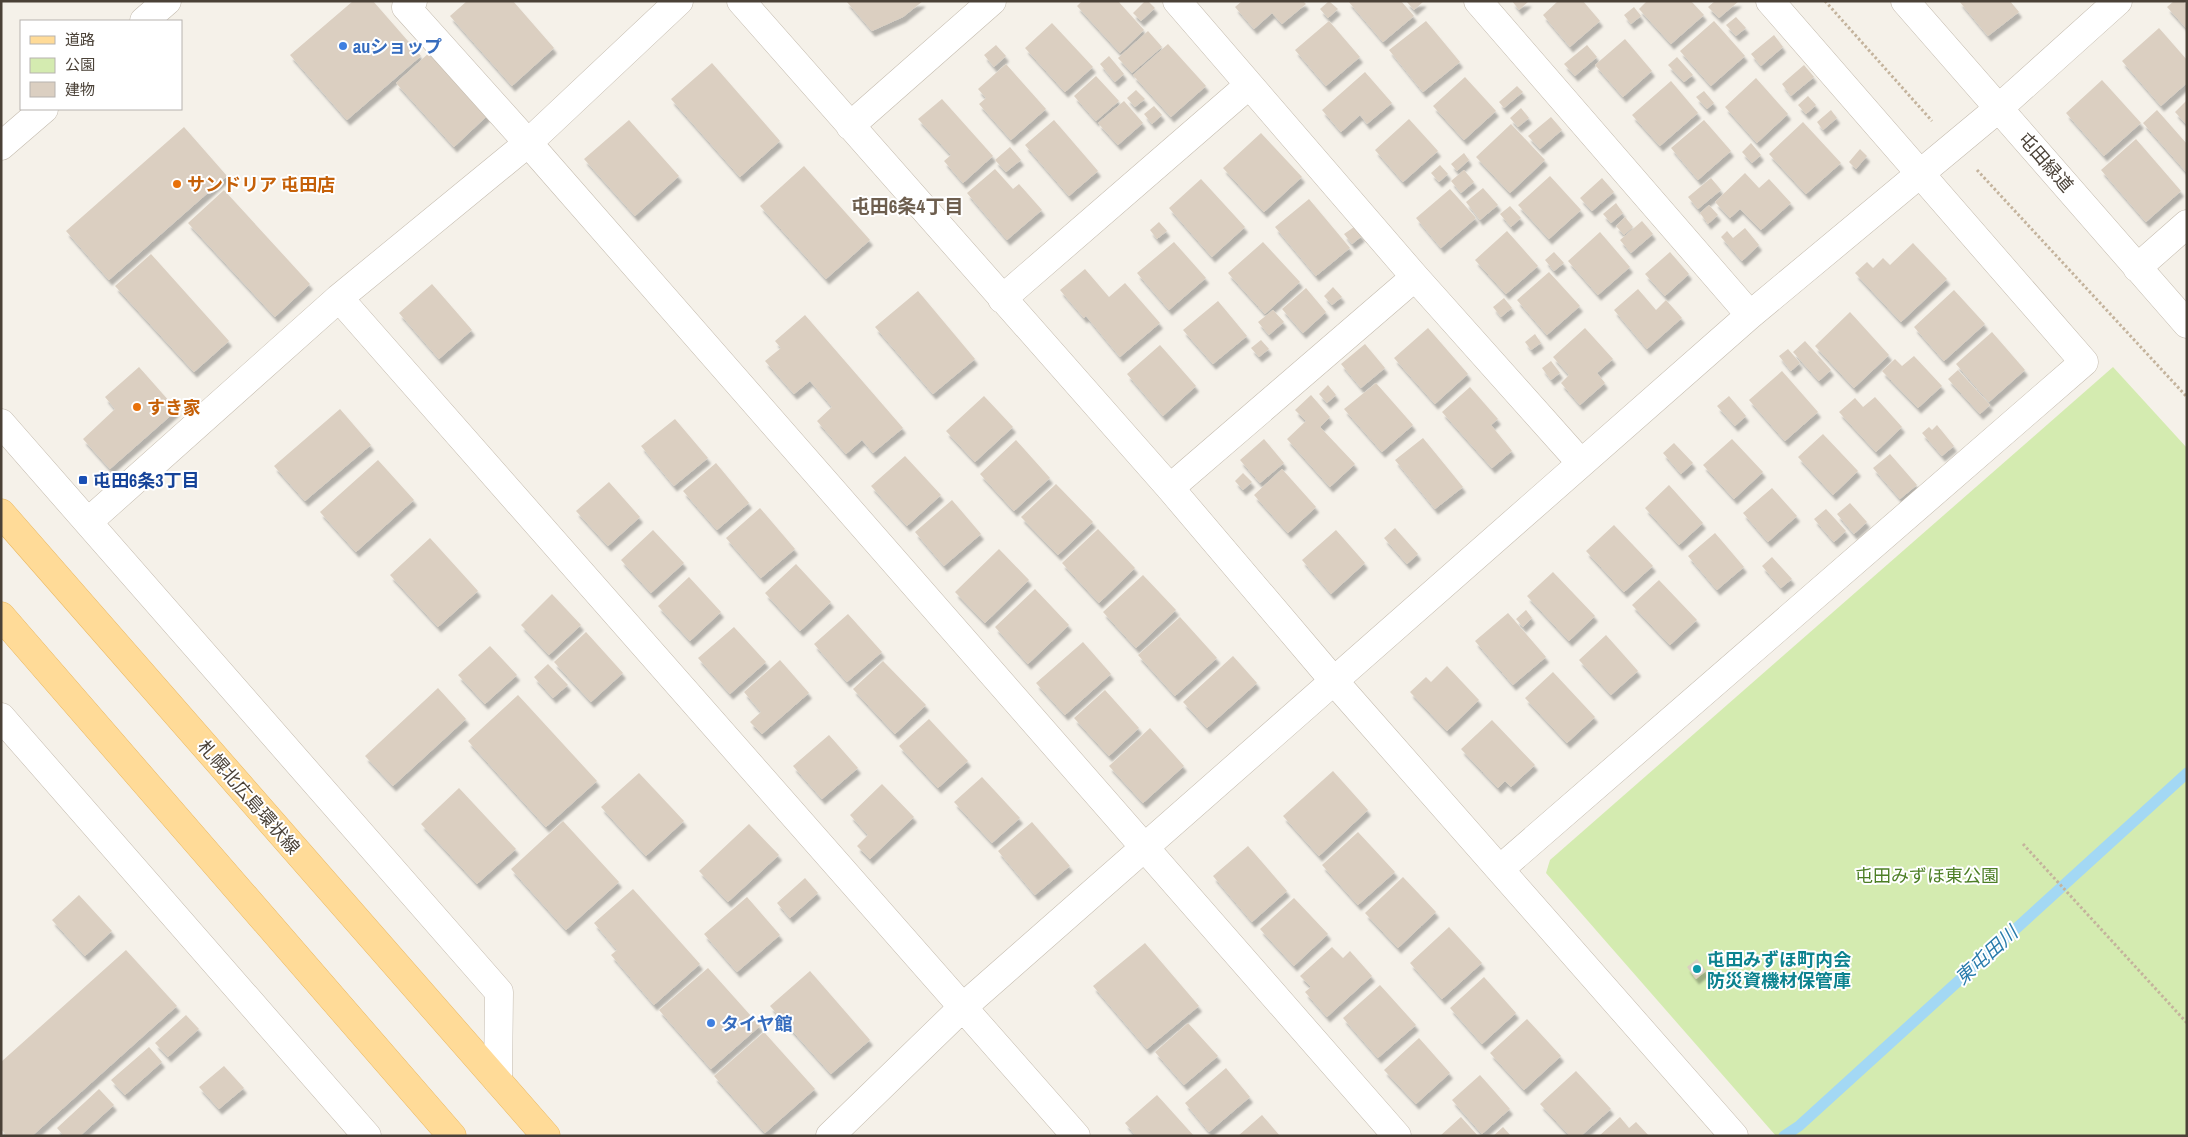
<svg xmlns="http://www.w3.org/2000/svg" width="2188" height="1137" font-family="'Archivo Narrow','Noto Sans JP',sans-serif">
	<defs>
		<filter id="shadow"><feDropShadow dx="3" dy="5.5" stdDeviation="1" flood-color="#0004"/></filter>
	</defs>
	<rect width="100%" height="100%" fill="#f5f1e9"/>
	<path fill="#d4ebb0" d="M2113,367l74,81v688h-411l-230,-263 4,-13z"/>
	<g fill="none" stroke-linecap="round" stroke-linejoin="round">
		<path stroke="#a3d8f4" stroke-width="11" d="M1784,1136l15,-10 388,-353"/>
	</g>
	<path fill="#dbcfc1" filter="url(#shadow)" d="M353,1h20l48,55 -74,64 -57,-65z
		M467,1h46l41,47 -42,38 -62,-70z
		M846,1h77l-20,16 -31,14z
		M1082,1h36l26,29 -24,23 -43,-47z
		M1145,1h3l7,7 -14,13 -8,-8z
		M1242,1h61l3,3 -24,20 -10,-11 -18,16 -19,-22z
		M1329,1l9,8 -10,9 -8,-9z
		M1348,1h53l13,15 -31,26z
		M1406,1h18l-10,9z
		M1512,1h17l-10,9z
		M1558,1h25l17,20 -30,26 -27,-32z
		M1647,1h44l13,14 -33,29 -32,-35z
		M1715,1h24l-20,17 -11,-11z
		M1959,1h51l9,11 -31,24z
		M2174,1h9l4,4v24l-20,-22z
		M1634,7l7,9 -10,8 -7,-9z
		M1736,17l10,11 -10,8 -10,-11z
		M1329,21l31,36 -34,29 -31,-36z
		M1426,21l34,41 -37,30 -34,-42z
		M1714,21l31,35 -34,30 -31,-35z
		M1052,23l41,44 -28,25 -40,-44z
		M2159,28l28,32v23l-26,23 -39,-45z
		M1148,31l14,16 -30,26 -14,-15z
		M1774,35l9,12 -22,19 -10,-12z
		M1625,39l27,32 -29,26 -28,-32z
		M1168,44l38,42 -35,31 -38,-42z
		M996,45l10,11 -12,11 -10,-12z
		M1587,45l10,12 -22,19 -11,-12z
		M430,52l58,63 -34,32 -58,-64z
		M1109,56l15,18 -9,8 -15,-18z
		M1677,57l16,18 -9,7 -16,-17z
		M712,63l68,78 -40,36 -69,-78z
		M1006,64l40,45 -35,31 -32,-36 7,-6 -8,-9z
		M1804,65l10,12 -23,19 -9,-12z
		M1365,72l27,31 -25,21 -7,-9 -19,17 -19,-22z
		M1096,76l23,25 -23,20 -22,-25z
		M1465,77l31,34 -32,29 -31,-34z
		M1756,78l32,36 -31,29 -32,-36z
		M2102,80l39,43 -37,33 -38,-43z
		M1671,81l27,32 -38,33 -28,-31z
		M1517,86l6,6 -19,16 -5,-6z
		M1136,90l9,9 -10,8 -8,-9z
		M1704,91l10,12 -7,6 -11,-12z
		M1808,96l8,9 -10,9 -8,-9z
		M942,99l51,57 -30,27 -19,-22 7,-6 -33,-36z
		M2187,100v25l-12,-13z
		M1124,101l19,22 -25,22 -20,-22z
		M1154,106l8,9 -10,9 -8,-10z
		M1521,108l8,10 -11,9 -8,-9z
		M1831,110l6,8 -14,12 -6,-8z
		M2157,110l30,34v29l-44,-50z
		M1551,117l11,13 -22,19 -12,-13z
		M1409,119l29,32 -35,31 -28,-32z
		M629,120l50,56 -44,40 -51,-57z
		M1054,120l44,51 -29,25 -44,-51z
		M1704,120l27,31 -33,29 -27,-32z
		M1803,122l38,41 -35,31 -37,-40z
		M1511,124l34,36 -35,33 -34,-36z
		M184,127l43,49 -118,104 -43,-49z
		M1261,133l41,44 -38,35 -41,-44z
		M2136,139l45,52 -35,31 -45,-52z
		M1751,143l10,12 -9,8 -10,-11z
		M1010,147l11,13 -15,12 -11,-12z
		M1860,149l7,7 -11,13 -7,-7z
		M1464,153l5,7 -12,11 -6,-7z
		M1440,165l8,9 -9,8 -8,-9z
		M804,166l66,74 -44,39 -66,-73z
		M995,169l18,20 6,-5 23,26 -35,30 -40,-47z
		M1464,170l10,12 -13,11 -10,-12z
		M1745,173l14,15 10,-9 22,24 -30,27 -21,-21 -10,9 -15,-16z
		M1550,176l31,34 -32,29 -31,-34z
		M1602,178l12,14 -22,19 -12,-13z
		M1711,178l10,12 -23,19 -10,-12z
		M1201,179l44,48 -33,30 -43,-49z
		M1483,188l15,17 -18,15 -14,-18z
		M1450,189l26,29 -35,30 -25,-30z
		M224,190l86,94 -35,33 -87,-94z
		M1309,199l41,49 -34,28 -41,-49z
		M1616,203l7,10 -12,10 -8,-9z
		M1709,205l9,10 -10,9 -8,-11z
		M1510,206l11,12 -10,9 -11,-13z
		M1625,217l8,10 -9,8 -8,-9z
		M1642,221l11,13 -22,19 -11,-13z
		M1159,222l8,9 -10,8 -7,-9z
		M1354,227l8,9 -10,8 -8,-10z
		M1745,228l14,17 -17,16 -21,-24 6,-6 6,7z
		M1507,231l31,35 -32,28 -31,-34z
		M1600,232l30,35 -32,28 -30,-34z
		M1174,242l32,36 -37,32 -32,-37z
		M1263,242l37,40 -35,32 -37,-41z
		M1913,243l34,36 -46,43 -46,-49 12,-11 6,6 10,-10 7,7z
		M1554,252l10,11 -10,8 -9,-11z
		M1670,252l19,22 -24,22 -20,-22z
		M151,254l78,87 -35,31 -79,-86z
		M1085,269l24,28 16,-14 35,40 -40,34 -34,-41 -2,2 -24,-28z
		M1549,272l31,34 -33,29 -30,-35z
		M432,284l40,46 -33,29 -40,-46z
		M1333,287l9,10 -10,8 -8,-9z
		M1306,288l20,24 -23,21 -21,-24z
		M1638,289l18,21 10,-10 16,18 -35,31 -33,-39z
		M1954,290l31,34 -41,37 -30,-34z
		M918,291l57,68 -42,35 -58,-67z
		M1504,298l8,10 -11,9 -8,-10z
		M1218,301l29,35 -34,28 -30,-34z
		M1273,310l11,12 -15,13 -11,-13z
		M1850,312l39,43 -35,33 -39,-42z
		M805,315l98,113 -30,25 -11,-13 -16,14 -29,-33 15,-14 -22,-26 -16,13 -29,-33 16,-13 -6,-7z
		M1428,328l40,46 -33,30 -41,-46z
		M1585,328l28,31 -16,14 8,10 -25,22 -19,-22 8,-8 -16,-18z
		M1992,332l33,38 -36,32 -33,-38z
		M1535,334l6,9 -10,7 -6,-8z
		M1261,340l8,9 -10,8 -8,-9z
		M1805,341l26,29 -12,11 -26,-29z
		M1365,344l20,24 -24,20 -20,-24z
		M1160,345l36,41 -33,30 -36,-42z
		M1788,349l12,14 -9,8 -12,-15z
		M1914,356l28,30 -24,22 -36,-37 13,-12 7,7z
		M1551,361l9,12 -9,7 -9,-12z
		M139,367l38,43 -67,59 -27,-30 32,-30 -10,-12z
		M1958,370l32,35 -10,9 -32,-35z
		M1782,371l36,41 -33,29 -36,-41z
		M1376,383l37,42 -31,27 -38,-43z
		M1328,385l8,10 -9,8 -8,-9z
		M1470,387l28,32 -7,6 21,26 -20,17 -50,-56z
		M1311,395l19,22 -10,10 35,37 -25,23 -43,-48 19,-18 -11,-11z
		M984,396l29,31 -38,35 -29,-31z
		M1729,396l17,20 -11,10 -18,-20z
		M1875,397l27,30 -26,25 -37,-40 16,-14 8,9z
		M340,409l31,36 -66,56 -31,-35z
		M675,419l33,39 -34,28 -33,-40z
		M1937,425l17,21 -12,10 -20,-23 7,-6 3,3z
		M1823,434l35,37 -25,24 -35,-38z
		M1423,438l40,49 -28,22 -40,-49z
		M1264,439l20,24 -24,20 -20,-23z
		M1732,439l31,33 -29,27 -31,-34z
		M1016,440l34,38 -36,33 -34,-37z
		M1674,443l19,20 -12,11 -18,-21z
		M1890,454l27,31 -17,14 -27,-31z
		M905,456l36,39 -34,31 -36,-40z
		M378,460l36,40 -58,52 -36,-40z
		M716,463l33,40 -32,27 -34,-39z
		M1282,469l34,38 -28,26 -34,-38z
		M1243,473l9,9 -9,8 -8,-9z
		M609,482l31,35 -32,29 -32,-35z
		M1056,484l37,38 -35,33 -37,-38z
		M1669,485l34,38 -24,22 -34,-37z
		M1772,488l25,28 -29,26 -25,-29z
		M952,500l29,34 -37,32 -29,-34z
		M1850,503l17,19 -13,12 -17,-20z
		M760,508l35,41 -34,29 -35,-40z
		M1826,509l20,22 -12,11 -20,-23z
		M1614,525l39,41 -29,26 -38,-41z
		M1395,528l23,26 -11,10 -23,-26z
		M1098,529l37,39 -36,35 -37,-40z
		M653,530l31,33 -33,30 -30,-33z
		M1336,530l29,33 -34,31 -29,-34z
		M1715,533l29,34 -27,23 -29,-34z
		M430,538l48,53 -40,36 -48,-52z
		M999,549l30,31 -44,43 -30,-31z
		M1772,557l20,22 -11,9 -19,-22z
		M796,564l35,38 -31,29 -35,-38z
		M1553,572l42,44 -26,25 -42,-45z
		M1143,575l33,35 -40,38 -33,-36z
		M689,577l32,35 -31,29 -32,-35z
		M1659,580l38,40 -27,25 -38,-40z
		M1035,589l34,36 -41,39 -33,-37z
		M552,594l29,31 -32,30 -28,-30z
		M1526,610l6,8 -9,9 -7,-8z
		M1508,613l38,44 -33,28 -38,-44z
		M848,614l34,38 -35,30 -33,-38z
		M1180,617l37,41 -42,38 -37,-41z
		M734,627l32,35 -36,32 -32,-36z
		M586,632l37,41 -32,29 -37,-40z
		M1606,635l32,36 -27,24 -32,-35z
		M1083,642l28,32 -46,41 -29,-32z
		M490,646l27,29 -32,29 -27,-29z
		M1233,656l24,27 -50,45 -24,-26z
		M780,660l29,33 -47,41 -12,-12 11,-10 -17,-20z
		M883,661l43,44 -31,29 -42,-45z
		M548,664l20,21 -15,13 -19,-21z
		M1447,666l32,34 -32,31 -37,-39 16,-15 5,5z
		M1553,672l42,45 -28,26 -42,-45z
		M438,688l28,31 -73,67 -28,-30z
		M1105,690l34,38 -30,28 -35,-38z
		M518,695l79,86 -51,46 -78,-86z
		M929,719l39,42 -30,27 -39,-42z
		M1492,720l43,45 -24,22 -6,-6 -7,7 -37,-39z
		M1150,728l34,38 -41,37 -34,-37z
		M829,735l29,33 -36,31 -29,-33z
		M1333,771l35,39 -49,46 -36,-40z
		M639,773l45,48 -38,35 -45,-49z
		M982,777l38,41 -28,25 -38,-41z
		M882,784l32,33 -44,42 -13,-13 11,-11 -18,-20z
		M459,788l57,61 -39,35 -56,-60z
		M563,821l56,61 -53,48 -55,-61z
		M1032,822l38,44 -35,29 -37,-44z
		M749,824l30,31 -51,47 -29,-31z
		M1358,832l37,40 -37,33 -36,-40z
		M1248,846l39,45 -35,31 -39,-46z
		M1403,877l33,35 -38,36 -33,-35z
		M805,878l13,15 -28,25 -13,-15z
		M633,889l67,75 -46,41 -43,-50 6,-5 -23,-27z
		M79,895l33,36 -27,25 -33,-36z
		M747,897l33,38 -43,37 -33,-38z
		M1294,898l34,36 -34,32 -34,-37z
		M1449,927l33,36 -40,36 -32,-36z
		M1145,943l54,63 -52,43 -54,-63z
		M1332,947l11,11 7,-7 22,25 -45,41 -22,-25 6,-5 -11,-11z
		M126,950l51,56 -145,130h-25l-6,-7v-67z
		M1697,959l9,12 -10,8 -9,-12z
		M708,968l52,58 -49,43 -52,-59z
		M810,971l60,69 -39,34 -61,-68z
		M1484,977l32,36 -34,31 -32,-36z
		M1380,985l36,40 -38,33 -35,-40z
		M186,1015l13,14 -31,28 -13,-14z
		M1527,1019l34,37 -37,34 -34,-37z
		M1188,1023l30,33 -34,29 -29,-33z
		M764,1032l51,57 -50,44 -51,-57z
		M1419,1038l31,35 -34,31 -32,-34z
		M149,1047l13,15 -37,33 -14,-15z
		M224,1066l20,22 -25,21 -20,-22z
		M1226,1068l24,29 -41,35 -24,-29z
		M1576,1071l35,38 -30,27h-11l-30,-32z
		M1480,1075l30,34 -28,25 -30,-34z
		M99,1089l15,16 -34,31h-16l-7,-8z
		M1157,1095l37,41h-58l-11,-13z
		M1262,1115l18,21h-42z
		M1461,1117l17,19h-38z
		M1620,1117l9,11 7,-6 13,14h-50z
		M1503,1127l8,9h-18z"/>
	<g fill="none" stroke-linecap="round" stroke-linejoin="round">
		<defs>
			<path id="minor" d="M413,1l-7,6 131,146 860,983
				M741,1l429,487 164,193 400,455
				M1177,1l238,276 166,186
				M1478,1l272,314
				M1905,1l282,323
				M144,21l23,-20
				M850,126l142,-125
				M1,146l43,-37
				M2137,268l50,-44
				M339,298l737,838
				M1002,299l247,-214
				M1,423l498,569 -1,89
				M1170,488l245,-211
				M88,522l251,-224 189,-155 151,-142
				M1,717l366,419
				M1500,869l584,-507 -314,-361
				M830,1136l133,-129 787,-692 249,-207 119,-107"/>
			<path id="major" d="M1,513l545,623
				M1,616l451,520"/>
		</defs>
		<use href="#minor" stroke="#c4bbae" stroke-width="29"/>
		<use href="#major" stroke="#eab963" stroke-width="29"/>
		<path stroke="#c4b39c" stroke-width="3" stroke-dasharray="2.5 2.5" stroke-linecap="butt" d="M1825,1l107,120
			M1977,170l210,227
			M2023,844l164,179"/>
		<use href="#minor" stroke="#fff" stroke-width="28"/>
		<use href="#major" stroke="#ffdb98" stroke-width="28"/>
	</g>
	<g fill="#3f7fe0" stroke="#fff" stroke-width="2">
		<circle cx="343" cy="46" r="5"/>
		<circle cx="711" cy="1023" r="5"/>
	</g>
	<g fill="#e8710a" stroke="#fff" stroke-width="2">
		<circle cx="177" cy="184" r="5"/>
		<circle cx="137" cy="407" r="5"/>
	</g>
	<rect fill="#1a4fb4" stroke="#fff" stroke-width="2" x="78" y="475" width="10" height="10" rx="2.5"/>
	<circle fill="#0f9aa8" stroke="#fff" stroke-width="2" cx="1697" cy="969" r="5"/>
	<g text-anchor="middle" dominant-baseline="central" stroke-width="4" stroke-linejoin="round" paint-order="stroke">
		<g font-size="18" font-weight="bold" fill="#366cbe" stroke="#fff" text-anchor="start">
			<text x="353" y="46">auショップ</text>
			<text x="721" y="1023">タイヤ館</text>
		</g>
		<g font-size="18" fill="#4a4137" stroke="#fff">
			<text transform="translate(2046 162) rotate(49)">屯田緑道</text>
			<text transform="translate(249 797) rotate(49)">札幌北広島環状線</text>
		</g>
		<g font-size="18" font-weight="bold" fill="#c56008" stroke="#fff" text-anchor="start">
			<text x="187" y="184">サンドリア 屯田店</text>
			<text x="147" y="407">すき家</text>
		</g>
		<g font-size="18" font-weight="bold" fill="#164399" stroke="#fff" text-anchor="start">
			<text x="93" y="480">屯田6条3丁目</text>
		</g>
		<g font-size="18" fill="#4d7f26" stroke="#fff">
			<text x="1927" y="875">屯田みずほ東公園</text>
		</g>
		<g font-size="18" font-weight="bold" fill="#0d838f" stroke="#fff" text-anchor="start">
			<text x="1707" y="959">屯田みずほ町内会<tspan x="1707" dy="21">防災資機材保管庫</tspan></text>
		</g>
		<g font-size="19" font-weight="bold" fill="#6d5e4e" stroke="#fff">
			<text x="907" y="206">屯田6条4丁目</text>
		</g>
		<g font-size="19" font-style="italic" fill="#287bab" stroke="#fff">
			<text transform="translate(1986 955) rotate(-42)">東屯田川</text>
		</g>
	</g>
	<rect width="2188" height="1137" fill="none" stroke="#4a4137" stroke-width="5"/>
	<rect x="20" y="20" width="162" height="90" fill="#ffffff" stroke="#b7b3af"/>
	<rect x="30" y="36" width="25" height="8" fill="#ffdb98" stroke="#b7b3af"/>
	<text x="65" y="45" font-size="15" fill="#4a4137">道路</text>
	<rect x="30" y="58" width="25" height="15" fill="#d4ebb0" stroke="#b7b3af"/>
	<text x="65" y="70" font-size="15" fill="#4a4137">公園</text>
	<rect x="30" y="82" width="25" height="15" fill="#dbcfc1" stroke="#b7b3af"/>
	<text x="65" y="95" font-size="15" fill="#4a4137">建物</text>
</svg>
